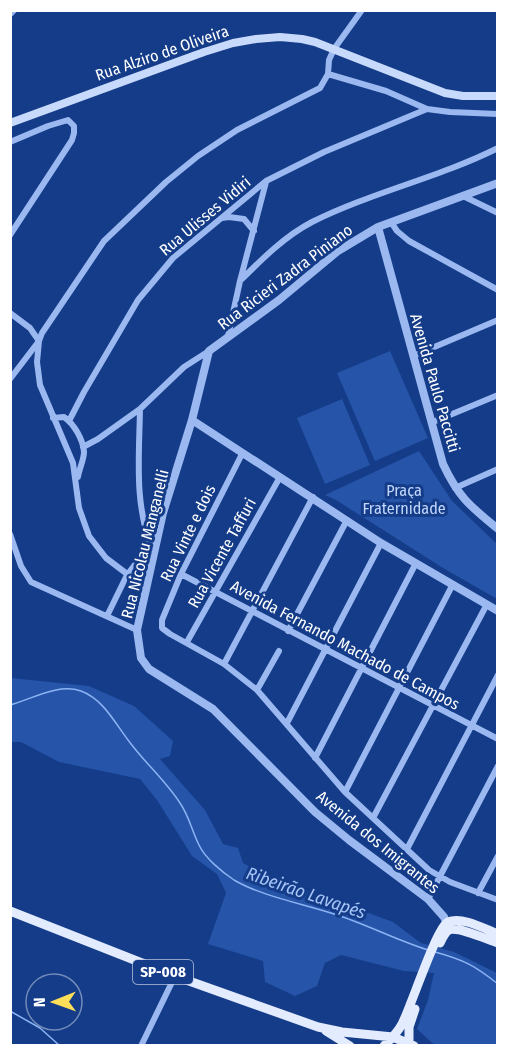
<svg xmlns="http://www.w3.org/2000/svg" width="508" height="1056" font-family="'Fira Sans Condensed',sans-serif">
	<rect width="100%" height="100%" fill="#143c89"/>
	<path fill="#2654a8" d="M390,351l38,87 -53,23 -38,-88z
		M342,399l28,66 -45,19 -28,-66z
		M419,451l33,50 45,43v55l-54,-31 -107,-68 -11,-5z
		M11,678l78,8 45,20 39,35 -3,15 -10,3 45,51 18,34 15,4 5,15 46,24 31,8 73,27 28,21 33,9 43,21v72h-59l-6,-2 -15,-14 11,-29 6,-27 -30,-2 -63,-16 -16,8 -8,23 -22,10 -30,-14 -2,-21 -55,-17 18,-51 -9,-19 -25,-18 -35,-56 -17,-21 -81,-17 -38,-20h-10z"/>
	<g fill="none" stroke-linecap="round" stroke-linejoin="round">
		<path stroke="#8cb3f3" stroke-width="1.5" d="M10,705c22,-6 48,-22 71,-14 22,8 34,32 47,49 16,22 37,40 52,63 9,13 12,28 19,42 6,13 23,27 35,35 27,16 70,24 100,34 32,10 62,26 94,36
			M435,952c29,8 39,13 63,32
			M10,1011l30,17 20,18"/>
		<path stroke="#9bb9f0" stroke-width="6" d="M328,74l58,17 41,18 23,3 48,2
			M10,142l38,-16 20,-6 6,6v7l-2,7 -62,95
			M463,196l35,17
			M222,218l7,-1 15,2 10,12
			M391,222l6,9 12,10 89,49
			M240,281c22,-22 45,-45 72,-59 60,-30 126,-44 186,-74
			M10,313l20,15 9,13 -2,21 3,23 33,78 6,45 10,28 17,22 41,31
			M228,336l12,-55 26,-99
			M413,356l85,-36
			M10,379l29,-38 3,-8 62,-92 62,-59 32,-26 39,-26 83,-42 8,-14 1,-14 5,-11 28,-39
			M140,409c-1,52 -6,94 13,144
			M53,418l11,-1c10,7 19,22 20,35 0,8 -5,17 -6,25
			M69,421l15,-29 54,-92 35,-42 93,-77 58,-29 103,-43
			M433,422l65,-27
			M83,447l15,-8 42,-30 44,-42 25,-16
			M242,454l-61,120 -19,46v8l8,6 54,30 33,26 88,102 84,78 21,12 48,18
			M455,488l43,-19
			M10,534l11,32 10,16 106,48
			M181,574l317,165
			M107,616l20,-41 23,-30
			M288,631l59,-111
			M187,642l93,-165
			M224,664l89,-167
			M257,690l22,-39
			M287,723l94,-180
			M315,758l101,-195
			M345,792l108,-208
			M373,818l113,-212
			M407,849l91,-174
			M478,893l20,-37
			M428,899l70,-133
			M141,1046l34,-70"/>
		<path stroke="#9bb9f0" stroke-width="8" d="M10,13l3,-3
			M378,227l65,237c16,34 27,42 55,65
			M192,420l189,123 117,68
			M449,928l-5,-11 -16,-18 -79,-59 -34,-28 -102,-103 -64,-40 -8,-11 -4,-28 26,-117 29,-93 17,-69 70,-51 59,-49 40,-24 120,-44"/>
		<path stroke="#c8dafb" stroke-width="8" d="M10,123l194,-71 29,-9 23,-4 24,-2 22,2 13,3 130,51 18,3h35"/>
		<path stroke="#e3ebff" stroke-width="9" d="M10,911l165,65 143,51 24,5 51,5 21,9
			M440,943c2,-4 5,-11 9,-13 9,-4 39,10 49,13
			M326,1031l24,15
			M409,1045v-18l6,-18
			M384,1046c7,-7 14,-14 18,-22 9,-17 35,-98 46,-102 14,-6 37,7 50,12"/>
	</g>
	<g text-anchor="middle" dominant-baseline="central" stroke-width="6" stroke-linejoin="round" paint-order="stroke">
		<rect fill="#143c89" stroke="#b8c4dc" stroke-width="1.5" x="133" y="960" width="60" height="24" rx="4.5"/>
		<g font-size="15" font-weight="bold" fill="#fff">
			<text x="163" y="972">SP-008</text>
		</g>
		<g font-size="16" fill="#fff" stroke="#143c89">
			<text transform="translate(162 53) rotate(-19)">Rua Alziro de Oliveira</text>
			<text transform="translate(205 216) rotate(-40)">Rua Ulisses Vidiri</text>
			<text transform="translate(285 277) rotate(-37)">Rua Ricieri Zadra Piniano</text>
			<text transform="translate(435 383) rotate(74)">Avenida Paulo Paccitti</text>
			<text transform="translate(188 533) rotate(-64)">Rua Vinte e dois</text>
			<text transform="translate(145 544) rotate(-76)">Rua Nicolau Manganelli</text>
			<text transform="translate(222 553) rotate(-61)">Rua Vicente Taffuri</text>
			<text transform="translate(345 645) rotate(28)">Avenida Fernando Machado de Campos</text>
			<text transform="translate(378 842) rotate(39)">Avenida dos Imigrantes</text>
		</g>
		<g font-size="16" fill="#c1d6fb" stroke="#143c89">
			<text x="404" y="490">Praça<tspan x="404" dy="18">Fraternidade</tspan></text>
		</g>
		<g font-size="18" font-style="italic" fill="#a6c4f7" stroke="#143c89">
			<text transform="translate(306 893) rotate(19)">Ribeirão Lavapés</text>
		</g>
	</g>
	<rect width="508" height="1056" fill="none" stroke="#ffffff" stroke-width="24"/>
	<g transform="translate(54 1002) rotate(269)"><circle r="28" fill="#143c89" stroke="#728ab8" stroke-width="1.5"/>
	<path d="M0-4.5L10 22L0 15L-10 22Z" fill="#ffde59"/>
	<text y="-9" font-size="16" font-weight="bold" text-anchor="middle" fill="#ffffff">N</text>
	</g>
</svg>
